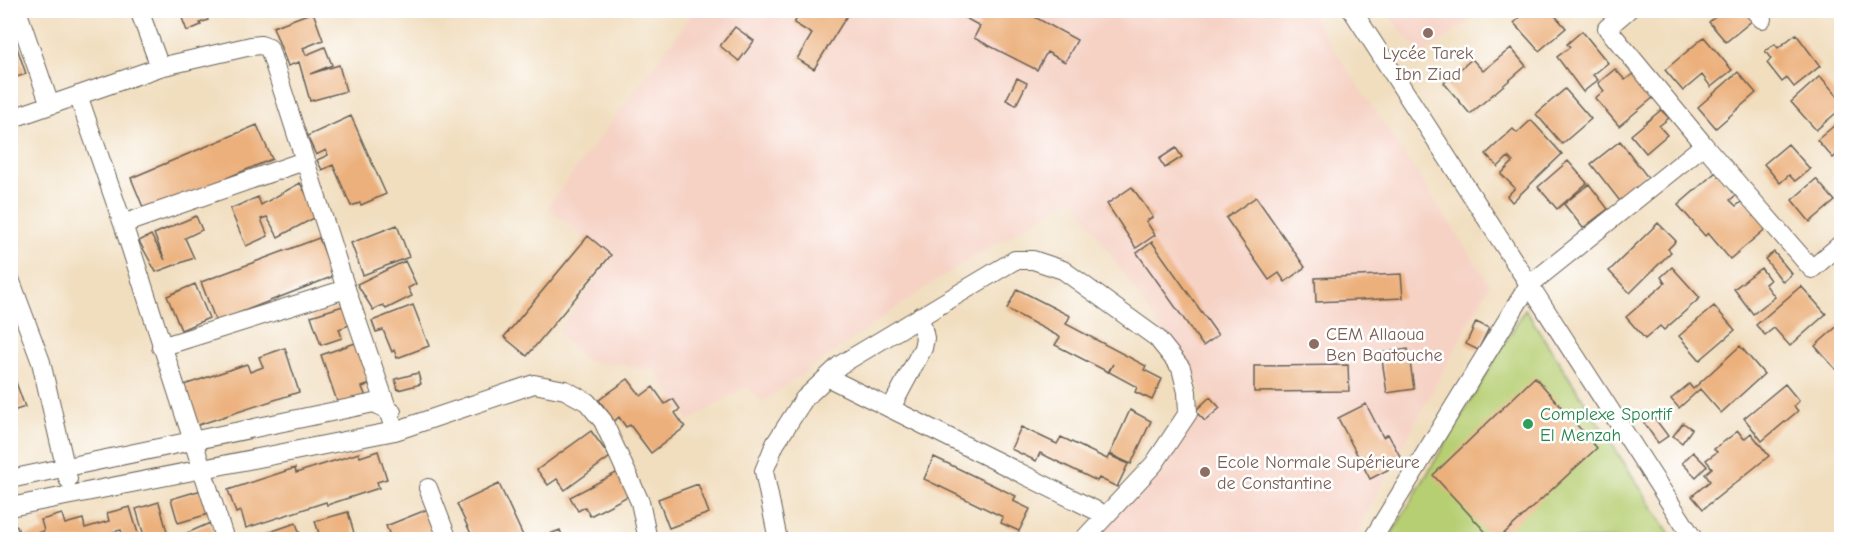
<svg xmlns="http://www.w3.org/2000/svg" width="1852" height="550" font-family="'Comic Neue',sans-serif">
	<rect width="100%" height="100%" fill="#fff"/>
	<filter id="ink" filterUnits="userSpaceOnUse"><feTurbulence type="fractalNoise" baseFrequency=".0167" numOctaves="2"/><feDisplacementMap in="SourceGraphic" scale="12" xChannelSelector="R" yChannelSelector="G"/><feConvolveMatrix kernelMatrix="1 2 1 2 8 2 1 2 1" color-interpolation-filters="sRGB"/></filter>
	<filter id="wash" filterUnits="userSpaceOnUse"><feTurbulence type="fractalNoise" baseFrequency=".008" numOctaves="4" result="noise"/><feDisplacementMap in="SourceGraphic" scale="24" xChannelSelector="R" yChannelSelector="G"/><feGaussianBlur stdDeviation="1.35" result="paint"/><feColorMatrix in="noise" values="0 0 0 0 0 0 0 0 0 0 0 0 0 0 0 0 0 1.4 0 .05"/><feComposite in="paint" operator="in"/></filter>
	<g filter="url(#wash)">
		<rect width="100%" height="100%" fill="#f1debf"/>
		<path fill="#f6d2c5" d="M695,11h614l181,273 -137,255h-260l118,-134 -138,-207 -135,81 -176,123 -15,-16 -58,35 -34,-51 -71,-10 -26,-28 52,-73 -63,-52z
			M1386,11h97l-62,45z"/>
		<path fill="#b7cf73" stroke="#6a7648" stroke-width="1.5" d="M1525,309l148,230 -285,1z"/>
		<g id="blocks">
			<path fill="#ecb07c" d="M179,10h42v1l-15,5 2,4 -8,3 1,2 -14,6z
				M802,10h40l6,4 -34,55 -17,-10 15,-25 -18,-11z
				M951,10h71l55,30 -12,22 -18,-10 -10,18 -63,-32 6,-12z
				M1528,10h22l16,18 -27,23 -25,-28z
				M1723,10h22l8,10 -27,22 -17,-20z
				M313,12l10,28 -20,8 3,7 19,-8 7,18 -22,9 29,-9 7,26 -36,10 -11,-39 -11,4 -15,-39z
				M10,27l16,47 -16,5z
				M735,27l19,14 -15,20 -19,-15z
				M1582,31l26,32 -15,12 5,5 -15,12 -26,-35 13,-10 -3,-3z
				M1796,34l24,32 -26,21 -7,-9 -5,4 -15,-19 4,-4 -6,-8 10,-7 3,4z
				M1704,37l28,33 -21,17 -9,-12 -19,16 -18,-21z
				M1511,48l15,18 -56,48 -26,-31 28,-24 11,12z
				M1615,69l10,11 9,-7 20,24 -35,29 -24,-28 9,-7 -6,-8z
				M1738,72l18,21 -40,35 -18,-21z
				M1820,76l22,25v7l-26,22 -25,-28z
				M1017,78l10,5 -11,22 -10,-5z
				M1565,89l26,30 -29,25 -26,-30z
				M1661,110l8,8 -10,8 8,9 -21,18 -15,-18z
				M351,116l35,78 -25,11 -1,-2 -9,3 -18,-41 -11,5 -5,-10 11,-5 -2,-5 -10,5 -9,-19z
				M1842,119v31l-9,8 -16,-18z
				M1531,120l31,34 -50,48 -5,-6 8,-8 -14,-14 12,-12 -5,-5 -10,10 -12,-13 27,-25 4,4z
				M257,125l15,34 -127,53 -14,-34z
				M1620,141l32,42 -29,22 -32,-41z
				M1788,144l22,25 -15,12 -6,-6 -9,8 -16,-19z
				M1176,148l6,9 -17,11 -6,-9z
				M1568,161l19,22 -30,26 -19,-22z
				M1716,172l20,23 -6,5 6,6 9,-7 24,27 -39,33 -22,-26 -3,3 -27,-31z
				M1816,179l19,22 -25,21 -18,-22z
				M300,183l18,33 -40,21 -11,-20 -6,2 7,17 -22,10 -16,-37 28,-12 3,8z
				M1589,184l19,25 -25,19 -19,-24z
				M1132,187l21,30 -7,4 9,14 -19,13 -29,-44z
				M1256,197l49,70 -20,15 -6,-9 -10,7 -43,-62z
				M196,216l6,14 -17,8 9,20 -38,14 -17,-31 12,-6 14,25 -11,-26z
				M1658,223l18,18 -8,8 3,3 -41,41 -21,-22z
				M397,225l12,32 -46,18 -12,-32z
				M588,236l23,19 -84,101 -23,-19z
				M319,238l15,38 -118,46 -15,-40z
				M1152,242l66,93 -15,11 -66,-93z
				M1774,252l18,22 -9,8 -18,-23z
				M405,261l11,23 -8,4 4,8 -26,13 -3,-4 -10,5 -16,-26z
				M1672,267l28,31 -36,32 -4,-4 -15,13 -19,-22 39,-34 -4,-6z
				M1761,268l9,12 -5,4 10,13 -22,17 -19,-25z
				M1401,274l2,24 -87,4 -1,-24z
				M195,284l14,34 -28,12 -14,-34z
				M1801,286l25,28 -36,32 -16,-18 -9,7 -9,-10z
				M1017,289l53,27 -4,8 80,42 -2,4 18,9 -10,21 -17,-8 2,-5 -28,-15 4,-8 -5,8 -53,-27 5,-8 -53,-28z
				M413,305l16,41 -32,12 -3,-8 -2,2 -9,-22 -7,2 -4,-11z
				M343,306l6,19 -10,4 3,9 -21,7 -10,-29z
				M1714,306l21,24 -35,30 -21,-24z
				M1476,322l13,6 -11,22 -12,-6z
				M1842,322v47l-4,3 -23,-26z
				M361,341l15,41 -14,5 4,10 -27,10 -18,-52z
				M1740,346l24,28 -43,39 -21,-24 -21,19 -8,-9 18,-15 4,5z
				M285,348l14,44 -104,34 -14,-40 66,-22 3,8 13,-5 -4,-10z
				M1408,349l6,40 -27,4 -6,-40z
				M1348,365l1,26 -95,1v-26z
				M10,366l15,41 -15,5z
				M418,373l3,11 -23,6 -3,-11z
				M1535,377l62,71 -100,92h-4l-60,-65z
				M628,379l13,17 12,-9 12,17 8,-5 7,10 -5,4 10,14 -34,26 -21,-28 -4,2 -7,-10 -5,4 -15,-21z
				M1785,384l14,17 -5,5 4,5 -36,30 -18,-23z
				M1210,397l10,11 -15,13 -10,-10z
				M1366,404l17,33 5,-3 15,28 -33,17 -32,-61z
				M1130,410l21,11 -20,43 -21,-10z
				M1653,416l15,20 -10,7 -14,-20z
				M1683,423l9,6 -10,14 -9,-7z
				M1021,427l36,17 4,-7 46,22 2,-4 19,9 -11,23 -18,-9 -2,3 -57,-28 -4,8 -25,-12z
				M591,431l19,26 -45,33 -8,-11 -9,6 -11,-15z
				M1738,431l6,8 7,-6 18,23 -66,53 -11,-13 18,-15 -5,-7 7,-6 -6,-8 11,-8 -3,-3z
				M378,451l9,28 -10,3 2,6 -52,17 -1,-3 -80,26 -5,-17 -5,2 -8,-23 67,-22 1,5 63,-20 1,4z
				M1693,452l14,14 -11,11 -14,-14z
				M934,457l82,39 -3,5 17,8 -11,22 -18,-8 2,-6 -79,-38z
				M618,472l12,23 -40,21 -5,-9 -7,4 -8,-14z
				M499,484l26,56h-60l7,-4 -15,-32z
				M698,484l11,29 -40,15 -11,-29z
				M205,489l7,24 -34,10 -7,-24z
				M159,502l8,30 -22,7 -9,-30z
				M130,507l10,33h-16l-3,-10 -8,2 2,8h-87l-2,-4 18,-5 -3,-11 21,-6 3,10 18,-5 2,9 24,-7 -2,-8z
				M431,508l12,32h-51l-6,-14z
				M348,512l8,28h-35l-6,-19z
				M210,523l8,17h-39l-1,-3z
				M296,523l6,17h-46l-1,-3z
				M17,526l4,14h-11v-12z
				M560,530l4,10h-12l-2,-6z"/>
		</g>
	</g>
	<g filter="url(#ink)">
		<use href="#blocks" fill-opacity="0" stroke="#676055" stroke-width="1.5"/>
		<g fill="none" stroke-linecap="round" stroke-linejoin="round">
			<defs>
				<path id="street" d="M17,10l33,95
					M139,10l21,57
					M1352,10l342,530
					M1628,10l-21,18 97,117 108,124 30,-26
					M1754,10l8,9
					M78,95l45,129 102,316
					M10,119l150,-52 91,-21 10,-1 8,3 77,241 49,142
					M123,224l181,-63
					M10,279l31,83 27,117
					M161,347l185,-58
					M827,377l278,138
					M891,408l32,-60 2,-10 -5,-22
					M10,479l364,-76 18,9
					M428,488l20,52
					M10,507l385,-76 139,-47 31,6 22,12 16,19 37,81 8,38
					M778,540l-14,-69 11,-27 29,-45 36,-34 175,-105h18l30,10 94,68 24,30 6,24 1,21 -34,51 -71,76
					M1372,540l156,-254 176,-141"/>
			</defs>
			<use href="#street" stroke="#676055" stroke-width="20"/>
			<use href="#street" stroke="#fff" stroke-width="18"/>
		</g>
	</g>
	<g fill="#8d6e63" stroke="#fff" stroke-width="2">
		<circle cx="1428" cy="33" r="6"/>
		<circle cx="1314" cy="344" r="6"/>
		<circle cx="1205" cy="472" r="6"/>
	</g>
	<circle fill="#2e9e5b" stroke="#fff" stroke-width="2" cx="1528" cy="424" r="6"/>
	<g text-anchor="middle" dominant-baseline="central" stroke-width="5" stroke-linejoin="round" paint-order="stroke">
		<g font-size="18" fill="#785e54" stroke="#fff" text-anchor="start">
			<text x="1428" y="53" text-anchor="middle">Lycée Tarek<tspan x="1428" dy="21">Ibn Ziad</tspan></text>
			<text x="1326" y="334">CEM Allaoua<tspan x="1326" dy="21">Ben Baatouche</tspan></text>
			<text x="1217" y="462">Ecole Normale Supérieure<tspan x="1217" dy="21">de Constantine</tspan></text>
		</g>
		<g font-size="18" fill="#27864d" stroke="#fff" text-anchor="start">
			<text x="1540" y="414">Complexe Sportif<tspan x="1540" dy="21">El Menzah</tspan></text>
		</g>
	</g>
	<rect width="1852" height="550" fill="none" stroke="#fff" stroke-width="36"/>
</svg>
